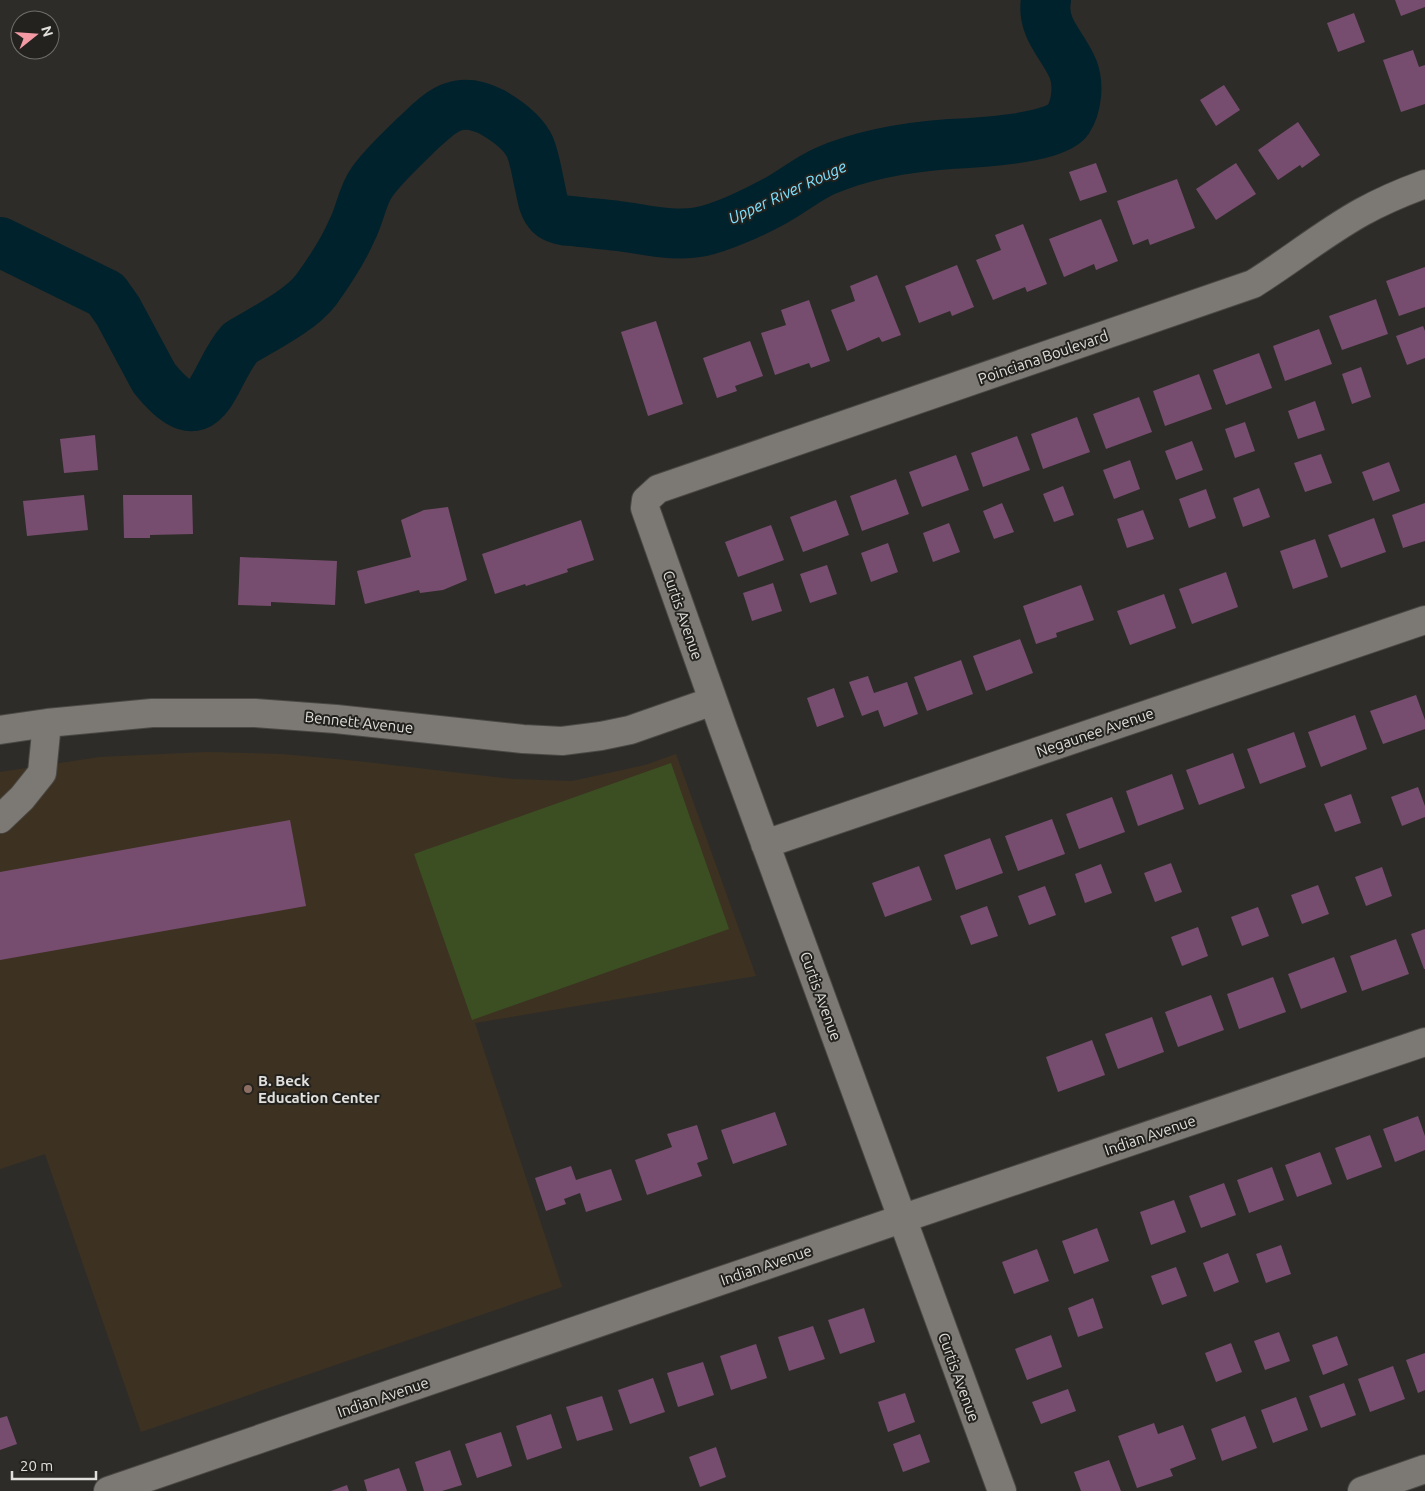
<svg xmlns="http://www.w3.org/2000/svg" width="1425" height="1491" font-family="Ubuntu,sans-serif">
	<rect width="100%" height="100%" fill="#2e2c28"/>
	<path fill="#3d3222" d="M206,752l75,2 76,7 156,18 59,2 73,-16 31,-11 80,222 -281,47 87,264 -421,145 -96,-278 -45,15v-397l100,-15z"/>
	<path fill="#3c4f22" d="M671,763l58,166 -257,91 -58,-166z"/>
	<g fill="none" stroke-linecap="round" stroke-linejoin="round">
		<path stroke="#00222c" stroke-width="50" d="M0,242l106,52 12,17 36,67c54,67 57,-2 86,-35 23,-14 60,-32 76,-53 13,-18 27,-39 36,-60 8,-15 10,-34 20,-48 12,-17 29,-32 44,-47 10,-9 24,-24 37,-28 13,-5 27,-1 39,5 14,8 31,20 38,35 5,12 7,27 10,40 2,9 3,20 10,27 5,5 15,7 22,7 15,2 31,3 46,5 26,3 55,11 81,6 22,-4 56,-20 76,-31 17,-9 32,-22 50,-30 39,-17 83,-24 125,-27 24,-1 104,-5 118,-24 9,-14 11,-36 5,-51 -9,-23 -32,-40 -27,-69"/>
	</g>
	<path fill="#764d6e" d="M1395,0h30v7l-24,9z
		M1354,13l11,29 -27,10 -11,-29z
		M1413,50l6,17 6,-2v39l-24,8 -18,-52z
		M1224,85l16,25 -24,16 -16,-26z
		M1298,122l22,33 -18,13 -2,-3 -22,15 -20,-30z
		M1096,163l11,29 -27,9 -11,-29z
		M1236,163l20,31 -40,26 -20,-31z
		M1177,179l18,49 -45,17 -2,-6 -15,6 -16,-44z
		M1101,219l17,42 -22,9 -2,-6 -30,13 -15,-38z
		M1023,224l24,60 -20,8 -2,-5 -32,13 -17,-40 25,-10 -6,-15z
		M957,265l17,42 -22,9 -2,-5 -31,12 -14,-37z
		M1425,267v40l-26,9 -13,-35z
		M877,275l24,60 -19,7 -3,-5 -32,14 -16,-41 24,-9 -5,-15z
		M1376,299l12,35 -46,16 -13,-34z
		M809,300l21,61 -19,7 -2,-5 -34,12 -14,-42 25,-8 -5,-15z
		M656,321l27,83 -35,12 -27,-84z
		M1423,326l2,5v27l-18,7 -11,-29z
		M1319,329l13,35 -47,17 -12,-35z
		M750,341l13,35 -28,10 2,5 -20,7 -14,-40z
		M1259,353l13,35 -46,17 -13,-35z
		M1361,367l10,30 -19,7 -10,-30z
		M1199,374l13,35 -47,17 -12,-35z
		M1139,397l13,35 -46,17 -13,-35z
		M1315,401l10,29 -27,9 -10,-28z
		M1077,417l13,35 -47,17 -12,-35z
		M1245,422l10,29 -20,7 -10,-29z
		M95,435l3,35 -34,3 -4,-34z
		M1017,436l13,34 -47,17 -12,-34z
		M1192,441l11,29 -27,10 -11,-29z
		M1321,454l11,29 -27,9 -11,-29z
		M956,455l13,35 -47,17 -13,-35z
		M1130,460l10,29 -26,10 -11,-29z
		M1389,462l11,29 -27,10 -11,-29z
		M896,479l13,35 -47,17 -12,-35z
		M1063,486l11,29 -20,7 -11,-28z
		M1259,488l11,29 -27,10 -10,-29z
		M1206,489l10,29 -27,10 -10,-29z
		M84,495l4,35 -61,6 -4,-35z
		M123,495h69l1,39 -43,1v3h-26z
		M836,500l13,35 -46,17 -13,-35z
		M1002,503l12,29 -20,7 -11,-28z
		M1425,503v38l-22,7 -11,-33z
		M448,507l19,73 -24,10 -23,3 -1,-3 -54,14 -8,-33 54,-14 -10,-37 23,-10z
		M1143,510l11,29 -27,9 -10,-29z
		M1374,518l12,34 -45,16 -13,-33z
		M581,520l13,40 -27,9 1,3 -42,14 -1,-2 -30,10 -13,-40z
		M949,523l11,29 -27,10 -10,-29z
		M771,525l13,35 -46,17 -13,-35z
		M1315,539l13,38 -35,12 -13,-38z
		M888,543l10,29 -27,10 -10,-29z
		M240,557l97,4 -2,44 -64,-3v4l-33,-1z
		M827,565l10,29 -27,9 -10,-29z
		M1226,572l12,35 -46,17 -13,-35z
		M773,583l9,28 -30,10 -9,-28z
		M1081,585l13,35 -38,13 1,4 -21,7 -13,-38z
		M1164,594l12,34 -46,17 -13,-34z
		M1020,639l13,34 -47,18 -13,-35z
		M961,660l12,34 -46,17 -13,-34z
		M868,676l6,17 33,-11 11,32 -34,13 -6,-17 -16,6 -13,-34z
		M834,688l10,29 -27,10 -10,-29z
		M1416,695l9,25v9l-42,15 -13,-33z
		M1355,715l12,34 -46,18 -13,-35z
		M1294,732l12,35 -46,17 -13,-35z
		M1233,753l12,35 -46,17 -13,-35z
		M1172,774l12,35 -46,17 -12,-35z
		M1418,787l7,19v11l-23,9 -11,-29z
		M1351,794l10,29 -26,9 -11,-28z
		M1112,797l13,35 -46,17 -13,-35z
		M1052,819l13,35 -47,17 -13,-35z
		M290,820l16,86 -306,54v-88z
		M990,838l13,35 -47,17 -12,-35z
		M1171,863l11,29 -27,10 -11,-29z
		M1101,864l11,29 -27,10 -10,-29z
		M919,866l13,34 -47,17 -13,-34z
		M1382,867l10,29 -26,10 -11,-29z
		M1318,885l11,29 -27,10 -11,-29z
		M1045,886l11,29 -27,10 -11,-29z
		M987,906l11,30 -27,9 -11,-29z
		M1258,907l11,29 -27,10 -11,-29z
		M1198,927l10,29 -26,10 -11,-29z
		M1425,929v40h-1l-13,-35z
		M1396,939l13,35 -47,17 -12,-35z
		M1334,957l13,35 -46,17 -13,-35z
		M1273,977l13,35 -47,17 -12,-35z
		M1211,995l13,35 -46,17 -13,-35z
		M1152,1017l12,35 -46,17 -13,-35z
		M1092,1040l13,35 -47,17 -12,-35z
		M775,1112l12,33 -54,19 -12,-34z
		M1418,1116l7,20v14l-30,12 -12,-33z
		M697,1125l11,34 -11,4 5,13 -55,19 -12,-35 37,-13 -5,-13z
		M1370,1135l12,32 -35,13 -12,-32z
		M1320,1152l12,32 -35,13 -12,-32z
		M571,1166l5,14 35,-11 11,31 -36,12 -6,-19 -16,6 2,5 -20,7 -11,-33z
		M1272,1167l12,33 -35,13 -12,-33z
		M1224,1183l12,32 -35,13 -12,-32z
		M1174,1200l12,32 -35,13 -11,-33z
		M1097,1228l12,33 -35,13 -12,-33z
		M1281,1245l10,29 -25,9 -10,-29z
		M1037,1249l12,32 -35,13 -12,-32z
		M1228,1253l11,29 -25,10 -11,-29z
		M1176,1267l11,29 -25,9 -11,-29z
		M1093,1298l10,30 -25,9 -10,-29z
		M864,1308l11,34 -35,12 -12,-34z
		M813,1326l12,33 -36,12 -11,-34z
		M1279,1332l11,29 -25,9 -11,-29z
		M1051,1335l11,32 -35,13 -12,-31z
		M1337,1336l11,29 -25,10 -11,-30z
		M1231,1343l11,29 -26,10 -11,-29z
		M756,1344l11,34 -36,12 -11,-34z
		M1425,1353v37l-7,3 -12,-33z
		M703,1362l11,33 -36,12 -11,-34z
		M1393,1366l12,33 -35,13 -12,-33z
		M653,1378l12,34 -35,12 -12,-34z
		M1344,1383l12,32 -35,13 -12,-32z
		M1068,1389l8,22 -35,13 -9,-22z
		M905,1393l10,29 -27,10 -10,-30z
		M602,1396l11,34 -36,11 -11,-34z
		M1296,1397l12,33 -35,13 -12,-33z
		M551,1414l11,34 -35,12 -11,-34z
		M7,1416l10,28 -17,6v-32z
		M1245,1416l12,32 -35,13 -11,-32z
		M1154,1423l4,11 25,-9 13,34 -26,10 3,7 -36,12 -19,-52z
		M501,1432l11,34 -35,12 -12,-34z
		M920,1434l10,28 -27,10 -10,-28z
		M716,1447l10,30 -26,10 -11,-30z
		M450,1450l12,35 -20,6h-18l-9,-29z
		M1109,1460l12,31h-40l-7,-19z
		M399,1468l8,23h-40l-3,-11z
		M347,1485l2,6h-18z"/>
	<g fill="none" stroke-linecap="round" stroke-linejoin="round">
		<defs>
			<path id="minor" d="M0,730l47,-7 105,-10h103l81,6 187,20 39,2 39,-5 29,-6 83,-29
				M0,819l22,-21 20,-25 5,-50
				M765,844l660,-224
				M108,1491l793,-272 524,-177
				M1002,1491l-278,-760 -79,-223 1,-8 12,-11 595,-205c37,-23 71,-51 109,-72 20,-11 41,-20 63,-28
				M1362,1491l63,-22"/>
		</defs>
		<use href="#minor" stroke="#4b4945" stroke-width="30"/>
		<use href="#minor" stroke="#7c7974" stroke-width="28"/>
	</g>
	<circle fill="#8d6e63" stroke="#24221e" stroke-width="2" cx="248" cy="1089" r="5"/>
	<g text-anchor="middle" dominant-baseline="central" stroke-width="4" stroke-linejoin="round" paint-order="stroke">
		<g font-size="15" fill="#e1e0dd" stroke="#24221e">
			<text transform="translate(1043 357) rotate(-19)">Poinciana Boulevard</text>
			<text transform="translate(683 615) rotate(71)">Curtis Avenue</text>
			<text transform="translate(359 722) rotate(6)">Bennett Avenue</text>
			<text transform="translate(1095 732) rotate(-19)">Negaunee Avenue</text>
			<text transform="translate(821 996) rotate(70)">Curtis Avenue</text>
			<text transform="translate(1150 1135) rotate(-19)">Indian Avenue</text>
			<text transform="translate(766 1265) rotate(-19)">Indian Avenue</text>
			<text transform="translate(959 1377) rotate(70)">Curtis Avenue</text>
			<text transform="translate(383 1397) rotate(-19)">Indian Avenue</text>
		</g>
		<g font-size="15" font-weight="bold" fill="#e1e0dd" stroke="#24221e" text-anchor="start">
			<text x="258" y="1080">B. Beck<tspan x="258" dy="17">Education Center</tspan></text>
		</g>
		<g font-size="16" font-style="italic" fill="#7ce0fe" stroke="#24221e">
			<text transform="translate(787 192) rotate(-25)">Upper River Rouge</text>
		</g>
	</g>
	<g transform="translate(35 35) rotate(73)"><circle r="24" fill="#24221e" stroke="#706e6a"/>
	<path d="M0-4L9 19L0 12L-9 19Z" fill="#f49aa4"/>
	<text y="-8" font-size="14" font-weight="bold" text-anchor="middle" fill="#e1e0dd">N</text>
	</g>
	<path d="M12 1471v8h84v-8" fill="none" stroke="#e1e0dd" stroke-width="2.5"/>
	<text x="20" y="1471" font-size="15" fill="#e1e0dd" stroke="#24221e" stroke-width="4" paint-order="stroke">20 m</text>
</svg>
